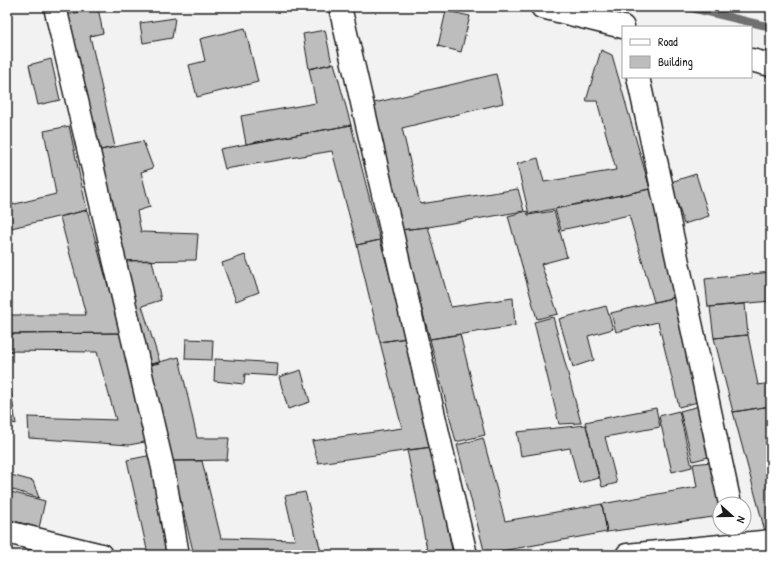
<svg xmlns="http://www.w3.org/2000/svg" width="778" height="562" font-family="'Patrick Hand',sans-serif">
	<rect width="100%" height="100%" fill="#f2f2f2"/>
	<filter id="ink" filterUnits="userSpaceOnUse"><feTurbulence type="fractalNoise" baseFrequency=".025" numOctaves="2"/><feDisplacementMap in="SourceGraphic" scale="8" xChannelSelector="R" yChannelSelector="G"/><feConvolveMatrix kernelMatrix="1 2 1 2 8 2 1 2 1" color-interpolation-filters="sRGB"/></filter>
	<g filter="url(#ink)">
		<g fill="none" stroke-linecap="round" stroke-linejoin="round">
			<path stroke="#707070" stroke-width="8" d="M687,7l84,20"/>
		</g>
		<path fill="#bdbdbd" stroke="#1c1c1c" d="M98,8l5,25 -13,3 25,111 -19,4 -30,-136z
			M446,11l24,5 -9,36 -23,-6z
			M175,18l-3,20 -29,5 -3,-20z
			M245,28l13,54 -61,15 -8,-32 16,-4 -5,-22z
			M325,30l7,34 -23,5 -6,-35z
			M601,50l11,5 38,134 -121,25 -12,-50 21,-6 6,24 72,-12 -19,-69h-11z
			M51,59l9,41 -22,5 -9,-40z
			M334,63l17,62 -105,19 -5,-28 75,-13 -7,-34z
			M496,74l7,29 -101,25 18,76 98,-15 6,22 -96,16 -28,3 -30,-126z
			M351,125l29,115 -23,5 -25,-94 -107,18 -5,-20z
			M69,126l18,84 -80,19v-23l49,-12 -12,-63z
			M143,141l10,27 -12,4 9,35 -13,4 4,21 57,2 -2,26 -75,1 -25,-110z
			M696,174l13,42 -25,8 -13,-42z
			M650,189l30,107 -26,6 -25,-87 -68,15 -6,-21z
			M87,210l34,123 -114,1v-19h79l-26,-98z
			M527,211l1,4 26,-4 13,46 -26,7 17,50 -21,5 -29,-103z
			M428,227l23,80 62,-9 2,28 -85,13 -30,-109z
			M380,240l27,98 -27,4 -23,-97z
			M245,255l14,37 -23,9 -14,-38z
			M152,260l9,40 -19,6 18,57 -17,3 -22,-105z
			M771,272v29l-63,6 -3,-28z
			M680,296l25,104 -26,7 -21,-85 -42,10 -5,-19z
			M745,304l3,31 -34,3 -4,-31z
			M606,306l7,23 -25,7 6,24 -21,7 -14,-48z
			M553,317l28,106 -22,1 -25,-102z
			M121,333l29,108 -21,4 -100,-7 -1,-21 88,3 -19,-68 -90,-1v-17z
			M460,334l25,101 -29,7 -26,-103z
			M748,335l10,50 13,-2v23l-38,6 -19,-74z
			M407,338l25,109 -114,16 -6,-22 90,-13 -22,-86z
			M186,339l27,1 -1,20 -27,-1z
			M179,357l18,81h32l-2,22 -56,1 -28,-95z
			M215,359l63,4 -1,13 -32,-2 -1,10 -30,-3z
			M301,370l9,32 -22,7 -9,-32z
			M7,372h1l8,52 -9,-3z
			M703,405l13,50 -23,6 -13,-50z
			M771,406v128l-5,1 -33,-123z
			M656,408l4,19 -55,10 12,46 -15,4 -17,-65z
			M679,411l13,56 -20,5 -13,-56z
			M586,425l13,53 -20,5 -9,-35 -49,8 -4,-24z
			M483,438l22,83 97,-17 5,28 -122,22 -28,-109z
			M432,447l21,108h-82l56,-6 -20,-99z
			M152,455l21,99h-25l-21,-94z
			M171,461h31l19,77 74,2 -10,-44 20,-4 17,63h-128z
			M720,461v55l-113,16 -5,-28 95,-17 -4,-23z
			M7,474l26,7 6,17 -32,-10z
			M7,491l38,10 -6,27 -32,-9z"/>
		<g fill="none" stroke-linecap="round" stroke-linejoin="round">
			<defs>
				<path id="street" d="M55,7l108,461 15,87
					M340,7l126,548
					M542,7l81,20
					M751,60l20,5
					M638,77l92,427
					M7,532l94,23
					M627,555l144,-14"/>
			</defs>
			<use href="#street" stroke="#1c1c1c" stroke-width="25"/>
			<use href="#street" stroke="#fff" stroke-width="22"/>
		</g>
	</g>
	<rect width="778" height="562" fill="none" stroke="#fff" stroke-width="24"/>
	<rect x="12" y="12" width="754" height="538" fill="none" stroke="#1c1c1c" stroke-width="1.5" filter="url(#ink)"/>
	<rect x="622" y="26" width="130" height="52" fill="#ffffff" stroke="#a4a4a4"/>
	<rect x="630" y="39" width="20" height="6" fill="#ffffff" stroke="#a4a4a4"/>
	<text x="658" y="46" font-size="12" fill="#1c1c1c">Road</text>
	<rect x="630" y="56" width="20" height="12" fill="#bdbdbd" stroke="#a4a4a4"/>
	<text x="658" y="66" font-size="12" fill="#1c1c1c">Building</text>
	<g transform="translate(732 516) rotate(111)"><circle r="19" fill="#ffffff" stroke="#a4a4a4"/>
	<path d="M0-3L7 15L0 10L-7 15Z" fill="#1c1c1c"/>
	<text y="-6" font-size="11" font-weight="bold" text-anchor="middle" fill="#1c1c1c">N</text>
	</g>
</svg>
